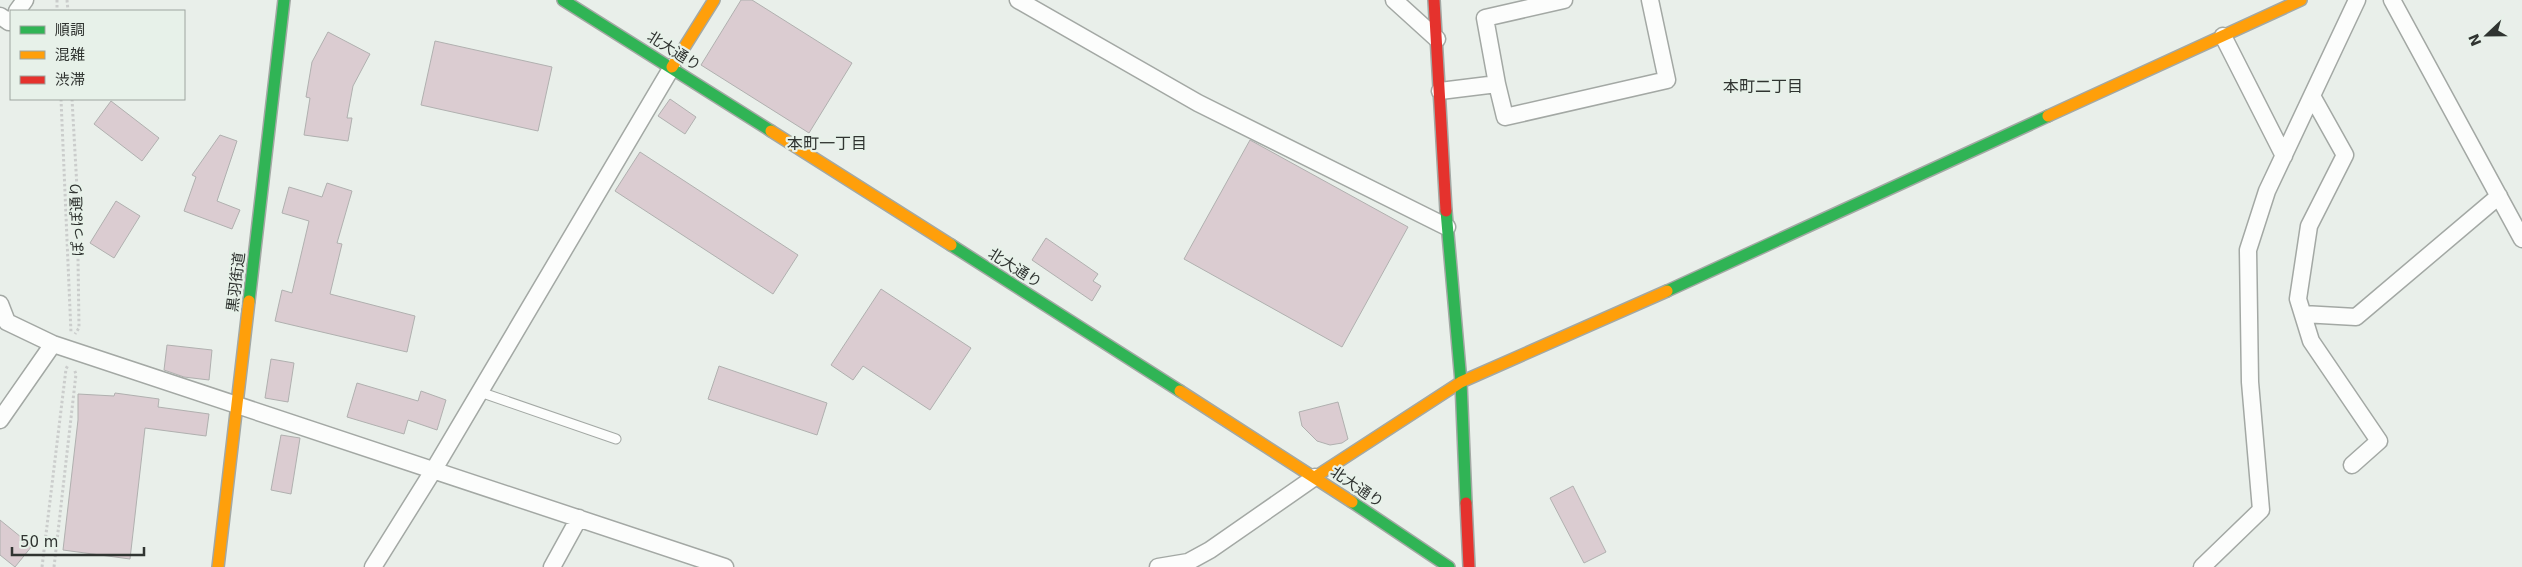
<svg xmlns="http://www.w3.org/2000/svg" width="2522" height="567" font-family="'DejaVu Sans','Noto Sans JP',sans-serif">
	<rect width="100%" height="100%" fill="#e9efea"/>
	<path fill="#dbccd1" stroke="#b0b0af" d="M741,0h11l100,63 -43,70 -108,-68z
		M328,32l42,22 -17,32 -6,32h5l-4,23 -44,-6 6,-37 -4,-1 6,-35z
		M435,41l117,26 -14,64 -117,-26z
		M670,99l26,18 -11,17 -27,-18z
		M111,101l48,37 -17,23 -48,-37z
		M220,135l17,6 -20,60 23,9 -8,19 -48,-18 12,-34 -4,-2z
		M1250,140l158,87 -66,120 -158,-88z
		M640,152l158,103 -25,39 -158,-103z
		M327,183l25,8 -15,52 5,1 -12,50 85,22 -8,36 -132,-31 7,-31 10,3 17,-72 -27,-8 7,-26 33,10z
		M116,201l24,15 -26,42 -24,-15z
		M1046,238l52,36 -5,7 8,5 -9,15 -60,-41z
		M881,289l90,59 -41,62 -67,-44 -10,14 -22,-15z
		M167,345l45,5 -3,30 -25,-3 -20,-7z
		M271,359l23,4 -6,39 -23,-4z
		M719,366l108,37 -10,32 -109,-36z
		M357,383l61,18 3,-10 25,9 -9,30 -29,-10 -4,14 -57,-17z
		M115,393l44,6 -1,8 51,7 -3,22 -61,-8 -15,131 -67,-9 15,-130v-26l36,2z
		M1338,402l10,37 -6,4 -12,2 -13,-4 -15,-15 -3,-14z
		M281,435l19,3 -9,56 -20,-4z
		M1573,486l33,66 -22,11 -34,-65z
		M0,520l32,26 -17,21 -15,-12z"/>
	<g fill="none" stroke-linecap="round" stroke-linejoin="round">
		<defs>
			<path id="lane" d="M480,392l136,47"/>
			<path id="street" d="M1018,0l180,103 249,124
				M1394,0l43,39
				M2392,0l130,239
				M17,11l8,-11
				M0,16l9,6 2,-3
				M2223,36l61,120
				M1497,84l8,33 162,-37 -17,-80
				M1440,91l57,-7 -12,-66 79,-18
				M2312,96l33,59 -36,71 -11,73 13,42 68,100 -27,24
				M0,304l7,18 46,22 672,223
				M2303,314l53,3 143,-121
				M0,420l53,-76
				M373,567l60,-96 239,-404
				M552,567l27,-49
				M1158,567l30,-5 22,-12 105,-73
				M2202,567l59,-57 -11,-128 -2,-132 19,-59 90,-191"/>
			<path id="fast" d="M563,0l208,131
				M1446,211l15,171 5,121
				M951,245l229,146
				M1667,291l381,-175
				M249,301l35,-301
				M1352,502l97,65"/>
			<path id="slow" d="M672,67l42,-67
				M2048,116l253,-116
				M771,131l180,114
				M1180,391l172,111
				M1315,477l146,-95 206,-91
				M218,567l31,-266"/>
			<path id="jam" d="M1434,0l12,211
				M1466,503l3,64"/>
		</defs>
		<use href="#lane" stroke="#a3a8a4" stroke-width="11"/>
		<use href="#street" stroke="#a3a8a4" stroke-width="19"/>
		<use href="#fast" stroke="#a3a8a4" stroke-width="14"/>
		<use href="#slow" stroke="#a3a8a4" stroke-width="14"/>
		<use href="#jam" stroke="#a3a8a4" stroke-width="14"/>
		<path stroke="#cbcdcc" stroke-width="3" stroke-dasharray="2.5 2.5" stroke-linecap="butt" d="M57,0v11
			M67,0l1,11
			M61,99l10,234
			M72,99l5,89 2,140 -4,6
			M42,567l24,-198 2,-4
			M54,567l22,-193 -2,-5"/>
		<use href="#lane" stroke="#fcfdfc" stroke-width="9"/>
		<use href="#street" stroke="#fcfdfc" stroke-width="16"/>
		<use href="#fast" stroke="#30b455" stroke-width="11"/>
		<use href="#slow" stroke="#ff9f0a" stroke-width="11"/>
		<use href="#jam" stroke="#e5322d" stroke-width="11"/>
	</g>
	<g text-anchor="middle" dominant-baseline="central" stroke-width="4.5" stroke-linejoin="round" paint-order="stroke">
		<g font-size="15" fill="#303431" stroke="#e7f1e9">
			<text transform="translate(674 51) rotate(32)">北大通り</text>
			<text transform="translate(77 219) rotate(-92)">ぽっぽ通り</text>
			<text transform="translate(1015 268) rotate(32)">北大通り</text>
			<text transform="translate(236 282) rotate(-83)">黒羽街道</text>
			<text transform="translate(1357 487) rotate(34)">北大通り</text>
		</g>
		<g font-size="16" fill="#303431" stroke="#e7f1e9">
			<text x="1763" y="86">本町二丁目</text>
			<text x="827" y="143">本町一丁目</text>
		</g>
	</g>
	<rect x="10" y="10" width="175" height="90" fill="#e7f1e9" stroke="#9ea59f"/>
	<rect x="20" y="26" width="25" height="8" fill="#30b455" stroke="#9ea59f"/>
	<text x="55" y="35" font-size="15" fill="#303431">順調</text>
	<rect x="20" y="51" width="25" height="8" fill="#ff9f0a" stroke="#9ea59f"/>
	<text x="55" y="60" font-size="15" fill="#303431">混雑</text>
	<rect x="20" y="76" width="25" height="8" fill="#e5322d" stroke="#9ea59f"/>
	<text x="55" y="85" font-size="15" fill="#303431">渋滞</text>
	<g transform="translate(2487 35) rotate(248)" stroke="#e7f1e9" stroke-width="4" paint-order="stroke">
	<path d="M0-4L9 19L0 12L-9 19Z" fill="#303431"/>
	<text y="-8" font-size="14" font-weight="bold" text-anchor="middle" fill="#303431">N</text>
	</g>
	<path d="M12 547v8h132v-8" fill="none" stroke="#303431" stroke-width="2.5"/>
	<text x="20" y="547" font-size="15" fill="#303431" stroke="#e7f1e9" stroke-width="4" paint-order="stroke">50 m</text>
</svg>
